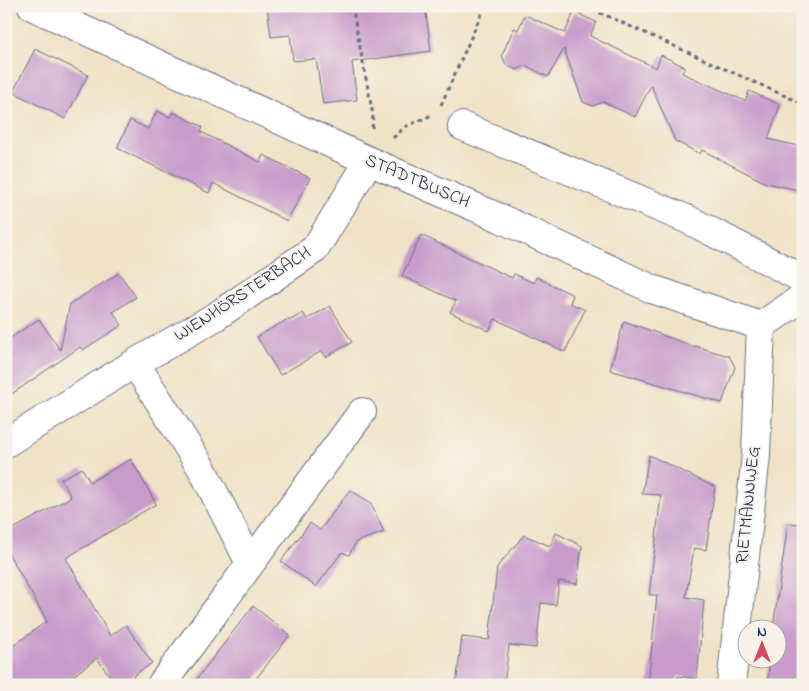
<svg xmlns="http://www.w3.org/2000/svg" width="809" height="691" font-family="'Indie Flower',sans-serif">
	<rect width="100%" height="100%" fill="#f7f3e8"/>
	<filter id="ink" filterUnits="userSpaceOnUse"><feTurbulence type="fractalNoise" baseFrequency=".02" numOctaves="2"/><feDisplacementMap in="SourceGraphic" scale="10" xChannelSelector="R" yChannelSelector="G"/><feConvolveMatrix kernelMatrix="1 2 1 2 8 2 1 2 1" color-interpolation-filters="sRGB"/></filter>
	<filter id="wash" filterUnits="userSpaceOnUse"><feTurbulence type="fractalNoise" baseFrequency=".0096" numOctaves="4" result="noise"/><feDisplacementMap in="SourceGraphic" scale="20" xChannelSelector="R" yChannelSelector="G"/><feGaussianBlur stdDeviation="1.12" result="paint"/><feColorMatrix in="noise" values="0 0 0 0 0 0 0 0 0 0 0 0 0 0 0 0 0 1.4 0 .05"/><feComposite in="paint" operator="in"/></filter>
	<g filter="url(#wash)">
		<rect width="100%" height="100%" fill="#f0e2c6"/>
		<g id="blocks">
			<path fill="#c89bcb" d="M267,6h158l6,45 -79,11 5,38 -34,4 -7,-45 -23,2 -3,-26 -19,2z
				M574,12l22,10 -6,14 66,32 5,-13 24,12 -3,6 63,28 4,-10 31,14 -12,34 35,8v44l-37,-8 -64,-33 -2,4 -25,-13 -24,-56 -16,32 -32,-15 -10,4 -10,-4 -19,-53 -16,28 -23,-12 -8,5 -11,-5 -4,-10 12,-27 4,2 7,-15 40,18z
				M35,49l53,26 -23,44 -52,-27z
				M157,111l13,6 3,-5 30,15 -2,5 59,30 3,-7 47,23 -23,43 -74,-38 -4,10 -92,-45 13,-28 18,9z
				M421,235l91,43 2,-4 20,9 2,-6 37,18 -3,8 15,7 -20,42 -70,-33 -6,12 -39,-19 6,-11 -54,-25z
				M119,273l17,24 -23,15 9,13 -39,25 -3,-3 -74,51v-57l33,-22 21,31 10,-46z
				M330,306l22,36 -26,15 -4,-6 -42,24 -23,-38 31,-18 1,2 14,-8 4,6z
				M624,321l71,26v-1l34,10 6,11 -13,36 -112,-33z
				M649,455l66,32 -9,63 -12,-2 -8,49 18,3 -7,79 -19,-3 -1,9h-29l9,-90h-8l12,-100 -19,-1z
				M131,459l25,45 -90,54 44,78 16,-11 26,38 -19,13 5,9h-22l-19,-27 -36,27h-55v-34l41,-30 -41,-72v-16l65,-36 -10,-18 21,-11 8,14z
				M350,490l20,12 14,30 -28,10 -7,13 -7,-3 -26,35 -35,-26 29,-38 10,7z
				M788,523l15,1v161h-36l3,-27h6v-30h-3z
				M556,533l26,13 -5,38 -18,-3 -3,24 -15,-2 -5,45 -27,-3 -5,40h-48l6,-48 27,3 8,-73 27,-32 26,11z
				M253,606l37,29 -39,50h-59z"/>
		</g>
	</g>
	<g filter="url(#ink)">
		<use href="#blocks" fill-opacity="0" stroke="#666e82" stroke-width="1"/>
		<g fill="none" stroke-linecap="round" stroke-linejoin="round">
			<defs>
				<path id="street" d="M32,6l337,155 131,57 152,71 109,37
					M462,126l227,94 114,59
					M761,326l42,-29
					M135,363l67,106 48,94
					M6,443l129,-80 80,-46 100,-68 54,-88
					M161,685l201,-273
					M731,685l25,-230 5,-129"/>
			</defs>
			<use href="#street" stroke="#666e82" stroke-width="30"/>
			<path stroke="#666e82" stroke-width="3" stroke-dasharray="4 4" stroke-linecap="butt" d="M352,6l21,109 -1,16
				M585,6l218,98
				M441,105l44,-99
				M393,138l12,-11 29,-13"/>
			<use href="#street" stroke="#fff" stroke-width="28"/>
		</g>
	</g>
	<g text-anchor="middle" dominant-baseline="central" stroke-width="4" stroke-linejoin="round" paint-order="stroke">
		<g font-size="18" fill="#1b2f5e" stroke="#f7f3e8">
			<text transform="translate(417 182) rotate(23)">STADTBUSCH</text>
			<text transform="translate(243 295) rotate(-33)">WIENHÖRSTERBACH</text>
			<text transform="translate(749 505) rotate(-84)">RIETMANNWEG</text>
		</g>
	</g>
	<rect width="809" height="691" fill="none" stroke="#f7f3e8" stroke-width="25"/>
	<g transform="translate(762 644)"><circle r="24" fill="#f7f3e8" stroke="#9fa5b1"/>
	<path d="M0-4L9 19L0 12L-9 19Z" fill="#d1495b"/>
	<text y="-8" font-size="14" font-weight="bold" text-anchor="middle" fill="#1b2f5e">N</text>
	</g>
</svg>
